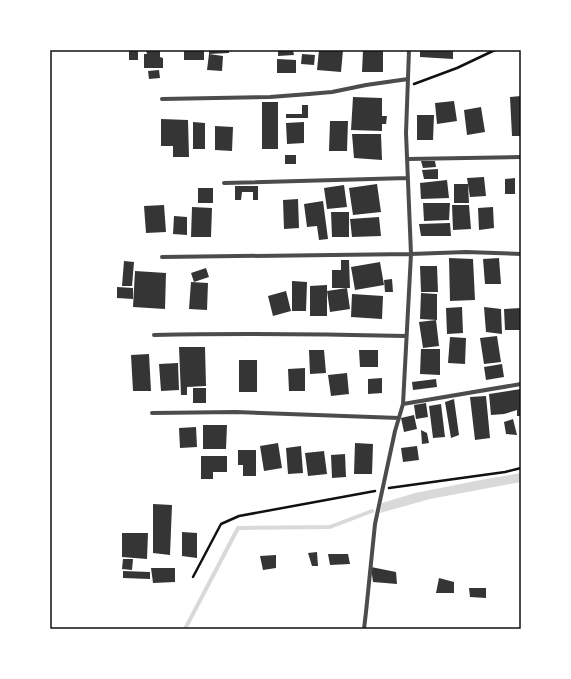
<svg xmlns="http://www.w3.org/2000/svg" width="571" height="679" font-family="'DM Sans',sans-serif">
	<rect width="100%" height="100%" fill="#fff"/>
	<path fill="#d9d9d9" d="M521,473v9l-91,17 -50,14 2,-10 33,-10 71,-14z"/>
	<g fill="none" stroke-linecap="round" stroke-linejoin="round">
		<path stroke="#d9d9d9" stroke-width="4" d="M185,629l53,-101 92,-1 42,-16"/>
	</g>
	<path fill="#353535" d="M129,50h9v10h-9z
		M146,50h14v7l3,1v10h-19v-14h3z
		M184,50h20v10h-20z
		M209,50h20v3l-20,1z
		M278,50h15l1,5 -16,1z
		M319,50h24l-2,22 -24,-2z
		M363,50h20v22h-21z
		M420,50h33v9l-33,-2z
		M209,54l14,2 -1,15 -15,-1z
		M302,54l13,1 -1,10 -13,-1z
		M277,59l19,1v13h-19z
		M159,70l1,8 -11,1 -1,-8z
		M521,96v40h-9l-2,-39z
		M353,97l29,1v18h5l-1,8h-4v7l-31,-1z
		M454,101l3,20 -20,3 -2,-21z
		M262,102h16v47h-16z
		M302,105h6v13h-22v-4h16z
		M481,107l4,25 -18,3 -3,-25z
		M417,115h17l-1,25h-16z
		M161,119l27,1 1,37h-16v-11h-12z
		M330,121h18l-1,30h-18z
		M193,122l12,1v26h-12z
		M304,122v21l-17,1 -1,-21z
		M215,126l18,1 -1,24 -17,-1z
		M352,134h29l1,26 -28,-2z
		M285,155h11v9h-11z
		M421,161h14l1,6 -13,1z
		M438,169v10h-14l-2,-9z
		M484,177l2,19 -16,1 -3,-19z
		M515,178v16h-10v-15z
		M447,180l2,18 -28,1 -1,-16z
		M377,184l4,28 -28,3 -4,-27z
		M454,184h14l1,19h-15z
		M344,185l3,22 -20,2 -3,-21z
		M235,186h23v14h-5v-8h-11l-1,8h-6z
		M198,188h15v15h-15z
		M298,199l1,29 -15,1 -1,-29z
		M323,201l5,38 -9,1 -2,-14 -10,1 -3,-23z
		M423,203h27l-1,17 -25,1z
		M164,205l2,27 -20,1 -2,-27z
		M452,205h17l2,24 -18,1z
		M192,207l20,1 -1,29h-20z
		M493,207l1,21 -15,2 -1,-22z
		M331,212h18v25h-17z
		M174,216l13,1v18l-14,-1z
		M379,217l2,19 -29,1 -2,-18z
		M450,223l1,13h-30l-2,-12z
		M449,258l24,1 2,41 -25,1z
		M499,258l2,26h-16l-2,-25z
		M341,260h8l1,28h-18v-18h9z
		M124,261l10,1 -2,24h-10z
		M380,262l4,23 -29,5 -4,-23z
		M420,266h17l1,26h-17z
		M206,268l3,9 -15,5 -3,-9z
		M135,271l31,2 -1,36 -32,-2z
		M392,279l1,13h-8l-1,-12z
		M292,281l15,1 -1,29h-14z
		M191,282l17,1 -1,27 -18,-1z
		M327,285v31h-17v-30z
		M117,287l16,1v11l-16,-1z
		M347,288l3,21 -20,3 -3,-21z
		M286,291l5,20 -18,5 -5,-20z
		M421,293l16,1v26l-17,-1z
		M352,294l31,2 -1,23 -31,-2z
		M462,307l1,26 -16,1 -1,-26z
		M484,307l17,2 1,25 -16,-2z
		M521,308v22h-16l-1,-21z
		M436,320l3,26 -16,2 -4,-26z
		M497,336l4,26 -17,2 -4,-26z
		M450,337l16,1 -1,26 -17,-1z
		M179,347h26l1,39 -19,1v8h-6z
		M421,349h19v26l-20,-1z
		M309,350h15l2,23 -16,1z
		M359,350h19v17h-18z
		M149,354l2,37h-18l-2,-36z
		M239,360h18v32h-18z
		M178,363l1,27 -18,1 -2,-27z
		M502,364l2,13 -18,3 -2,-13z
		M305,368v23h-16l-1,-22z
		M347,373l2,21 -18,2 -3,-21z
		M382,378v15l-14,1v-15z
		M436,379l1,8 -24,3 -1,-8z
		M193,388h13v15h-13z
		M521,389v27h-4v-6l-13,4 -13,1 -2,-21z
		M486,396l4,42 -15,2 -5,-43z
		M454,399l5,36 -8,3 -6,-36z
		M426,403l2,14 -12,2 -2,-14z
		M441,404l4,33 -12,1 -4,-32z
		M414,415l3,14 -13,3 -3,-14z
		M513,419l4,16 -11,-1 -2,-12z
		M203,425h24l-1,24h-23z
		M196,427l1,20 -17,1 -1,-20z
		M421,430l6,3 2,10 -7,1z
		M278,443l4,25 -18,3 -4,-25z
		M355,443l18,1 -1,30h-18z
		M301,446l2,27 -15,1 -2,-26z
		M417,446l2,14 -16,2 -2,-14z
		M238,450h18v26h-13v-11h-5z
		M324,451l3,23 -19,2 -3,-23z
		M345,454l1,23 -14,1 -1,-23z
		M201,456h26v16h-14v7h-12z
		M153,504l19,1 -2,50 -17,-2z
		M182,532l15,1v25l-15,-2z
		M122,533h26l-1,26 -25,-2z
		M317,552l1,14h-6l-4,-13z
		M328,554h20l2,10 -20,1z
		M276,555v13l-13,2 -3,-14z
		M123,559h10l-1,11 -10,-1z
		M371,567l25,5 1,12 -24,-2z
		M151,568h24v14l-22,1z
		M123,571l27,1v7l-27,-1z
		M439,578l15,4v11h-18z
		M469,588h17v10l-16,-1z"/>
	<g fill="none" stroke-linecap="round" stroke-linejoin="round">
		<path stroke="#111" stroke-width="2.5" d="M414,84l43,-16 38,-18
			M389,488l116,-16 16,-4
			M193,577l28,-53 18,-8 136,-25"/>
		<path stroke="#4c4c4c" stroke-width="4" d="M162,99l108,-2 39,-3 23,-2 34,-7 42,-6
			M408,159l113,-2
			M224,183l184,-5
			M162,257l249,-3 55,-2 55,2
			M154,335c85,-2 168,-1 252,1
			M403,404l118,-20
			M152,413l84,-1 163,6
			M364,629l2,-17 9,-88 20,-93 8,-27 8,-150 -5,-121 3,-83"/>
	</g>
	<rect width="571" height="679" fill="none" stroke="#ffffff" stroke-width="102"/>
	<rect x="51" y="51" width="469" height="577" fill="none" stroke="#111" stroke-width="1.5"/>
</svg>
